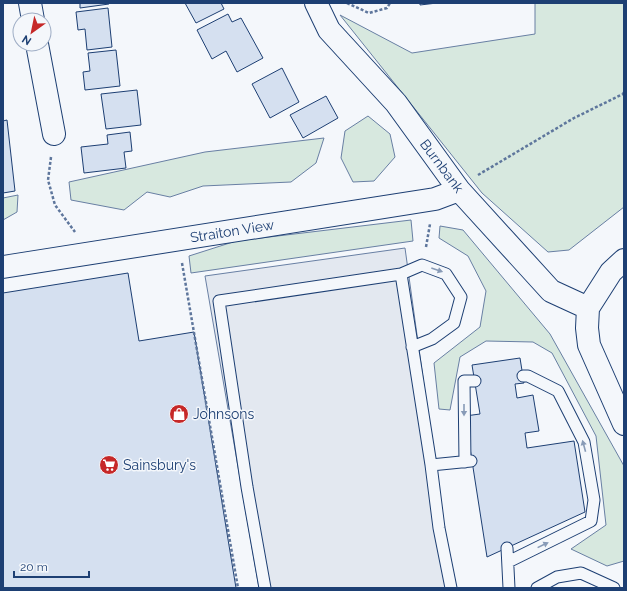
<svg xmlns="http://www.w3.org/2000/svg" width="627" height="591" font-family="Raleway,sans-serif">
	<rect width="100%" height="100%" fill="#f4f7fb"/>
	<path fill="#d7e8df" stroke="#687fa3" d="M535,3h89v204l-55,43 -21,2 -66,-59 -142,-178 72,38 123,-19z
		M368,116l22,18 5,23 -21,24 -21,1 -12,-24 4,-27z
		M324,138l-8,25 -25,19 -88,4 -33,11 -23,-5 -23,18 -53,-10 -2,-18 136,-30z
		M18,195l-1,17 -14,8v-22z
		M411,220l2,21 -222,32 -2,-17 47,-15z
		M440,226l23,4 87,104 74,132v95l-17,5 -36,-17 35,-24 -10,-89 -44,-83 -19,-11 -47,-1 -26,16 -10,53 -11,-1 -5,-46 46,-36 6,-36 -18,-35 -29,-18z"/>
	<path fill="#e3e8f0" stroke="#687fa3" d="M405,248l47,340h-193l-54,-312z"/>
	<path fill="#d5e0f0" stroke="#1d3f73" d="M80,3h29v1l-29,4z
		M185,3h36l3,6 -28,14z
		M420,3h17l-17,2z
		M108,8l4,39 -25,3 -2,-21 -7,1 -2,-18z
		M228,14l4,8 9,-4 22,40 -26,14 -11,-21 -14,8 -15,-29z
		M116,50l4,36 -35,4 -2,-18 7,-1 -2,-18z
		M282,68l17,34 -29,16 -18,-34z
		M137,90l4,35 -35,4 -5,-35z
		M326,96l12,22 -35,20 -13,-23z
		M7,120l8,71 -12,2v-72z
		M130,132l2,19 -8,1 2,16 -42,5 -3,-26 27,-3 -1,-9z
		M128,273l11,68 55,-9 42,256h-233v-295z
		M520,358l4,25 -9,1 2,14 16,-3 6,36 -14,2 2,15 47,-7 11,71 -98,45 -22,-141 15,-2 -8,-49z"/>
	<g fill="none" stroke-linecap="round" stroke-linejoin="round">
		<defs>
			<path id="service" d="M401,274l21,-9 24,9 15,23 -7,26 -22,16 -20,8
				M465,462l-1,-81h11
				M431,465l40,-4
				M507,548l2,40
				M508,562l83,-41 3,-21 -10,-58 -26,-51 -30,-15h-5
				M265,588l-18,-101 -28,-186 182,-27 30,191 8,63 12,60
				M537,588l20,-11 24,-4 33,15"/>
			<path id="minor" d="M30,3l3,17
				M316,3l13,27 67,73 63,87 92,101 37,17
				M37,44l17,90
				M624,260l-13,12 -23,36 -1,20 2,17 35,79
				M3,267l432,-68 24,-9"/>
		</defs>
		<use href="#service" stroke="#1d3f73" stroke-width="13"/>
		<use href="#minor" stroke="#1d3f73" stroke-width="24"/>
		<path stroke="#5e769c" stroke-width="2.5" stroke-dasharray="3 2" stroke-linecap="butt" d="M347,3l22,10 18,-5 3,-5
			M51,157l-3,23 7,25 20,27
			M478,175l96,-57 49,-24 1,-2
			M426,247l4,-23
			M182,263l56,325"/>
		<use href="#service" stroke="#f4f7fb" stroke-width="11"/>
		<use href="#minor" stroke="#f4f7fb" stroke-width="22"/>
	</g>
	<defs><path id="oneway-solid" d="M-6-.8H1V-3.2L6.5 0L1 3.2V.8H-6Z"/></defs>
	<g fill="#889bb7">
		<use href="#oneway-solid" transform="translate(437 270) rotate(19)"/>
		<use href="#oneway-solid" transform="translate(464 410) rotate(90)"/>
		<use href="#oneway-solid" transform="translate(584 446) rotate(-105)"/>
		<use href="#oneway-solid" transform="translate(543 545) rotate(-26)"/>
	</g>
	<defs>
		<symbol id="shop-disc" viewBox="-11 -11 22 22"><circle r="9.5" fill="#c62828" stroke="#f4f7fb"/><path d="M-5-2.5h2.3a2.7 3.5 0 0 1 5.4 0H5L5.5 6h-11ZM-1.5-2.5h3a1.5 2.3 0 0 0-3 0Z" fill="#fff"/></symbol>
		<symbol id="supermarket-disc" viewBox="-11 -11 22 22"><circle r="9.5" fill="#c62828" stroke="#f4f7fb"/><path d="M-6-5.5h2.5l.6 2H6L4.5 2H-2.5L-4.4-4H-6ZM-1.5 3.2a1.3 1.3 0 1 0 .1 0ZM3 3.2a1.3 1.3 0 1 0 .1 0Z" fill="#fff"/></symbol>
	</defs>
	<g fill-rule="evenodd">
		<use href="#shop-disc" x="168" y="403" width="22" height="22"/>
		<use href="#supermarket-disc" x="98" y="454" width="22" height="22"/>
	</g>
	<g text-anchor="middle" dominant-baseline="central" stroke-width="3" stroke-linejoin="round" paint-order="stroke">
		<g font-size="14" fill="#1d3f73" stroke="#f4f7fb">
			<text transform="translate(442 166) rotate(53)">Burnbank</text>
			<text transform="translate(232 231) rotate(-9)">Straiton View</text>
		</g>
		<g font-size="14" fill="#1d3f73" stroke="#f4f7fb" text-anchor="start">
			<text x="193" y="414">Johnsons</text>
			<text x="123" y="465">Sainsbury's</text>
		</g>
	</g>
	<rect width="627" height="591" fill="none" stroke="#1d3f73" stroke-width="8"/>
	<g transform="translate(32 32) rotate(213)"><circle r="19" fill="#f4f7fb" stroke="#9eadc5"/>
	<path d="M0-3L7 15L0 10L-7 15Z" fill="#c62828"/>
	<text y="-6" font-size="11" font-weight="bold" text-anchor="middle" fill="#1d3f73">N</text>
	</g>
	<path d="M14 571v6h75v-6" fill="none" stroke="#1d3f73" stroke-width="2"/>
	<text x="20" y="571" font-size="12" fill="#1d3f73" stroke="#f4f7fb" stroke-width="3" paint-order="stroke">20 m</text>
</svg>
